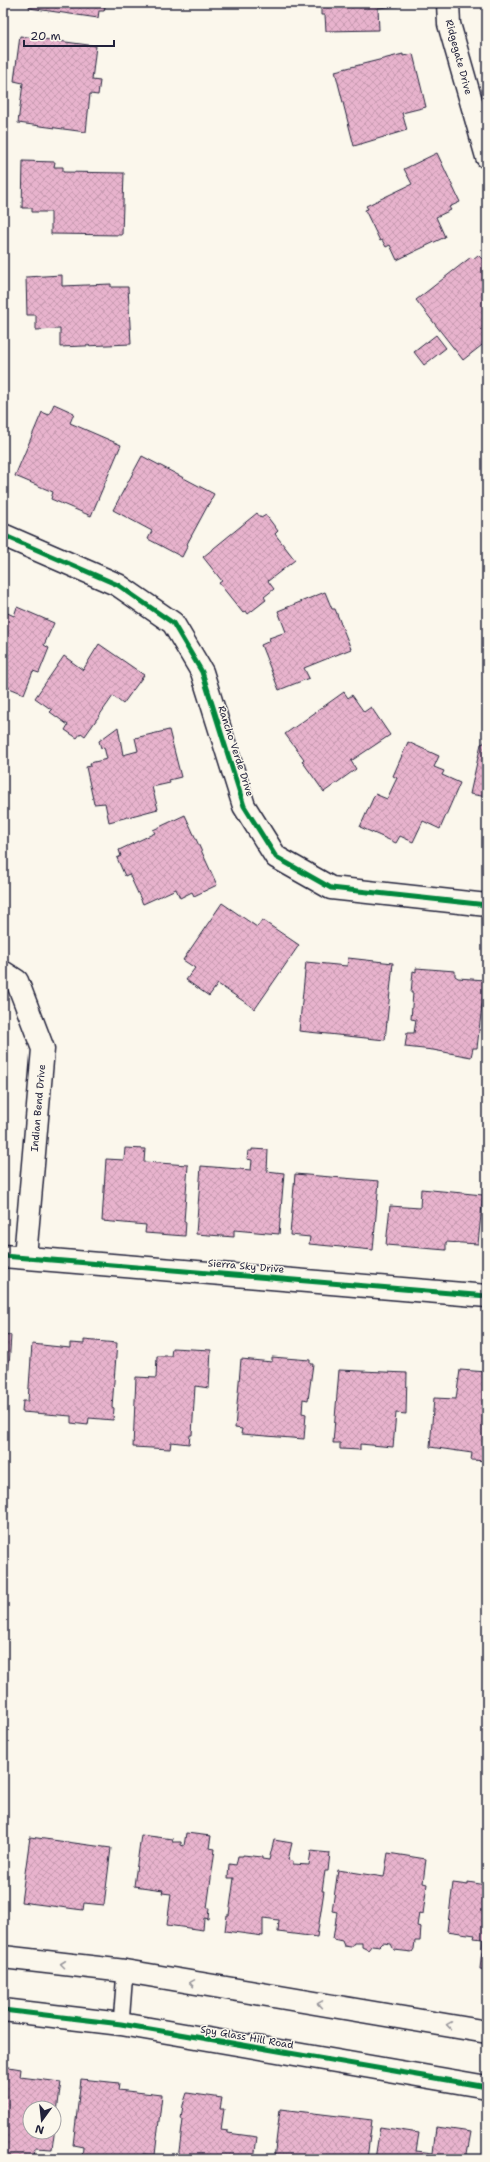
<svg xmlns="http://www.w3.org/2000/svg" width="490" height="2162" font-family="'Shantell Sans',sans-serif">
	<defs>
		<pattern id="building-cross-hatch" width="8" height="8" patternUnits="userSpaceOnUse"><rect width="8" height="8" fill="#e8b3cd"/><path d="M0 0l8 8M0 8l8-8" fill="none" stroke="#c79ab1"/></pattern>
	</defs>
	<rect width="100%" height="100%" fill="#fbf7ec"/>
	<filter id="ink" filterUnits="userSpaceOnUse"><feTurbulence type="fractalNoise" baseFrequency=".025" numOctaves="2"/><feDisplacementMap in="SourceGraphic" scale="8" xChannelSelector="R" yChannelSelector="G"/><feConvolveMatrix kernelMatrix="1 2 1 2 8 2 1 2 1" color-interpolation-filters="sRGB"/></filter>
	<g filter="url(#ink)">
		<path fill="url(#building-cross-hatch)" stroke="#22223b" fill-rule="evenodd" d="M30,3h76l-2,8h-5l-1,7 -69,-10z
			M318,3h80v3l-20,2 1,22 -53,1 -1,-16h-4v-6z
			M20,36l76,10 -4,34 8,1 -2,14 -8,-1 -4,38 -68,-9 5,-40 -9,-2z
			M403,54v2l10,-2 13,53 -24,6 5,17 -53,16 -19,-75z
			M437,153l23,49 -11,5 2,3 -15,7 9,20 -48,23 -7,-15 -4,2 -4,-7 -2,1 -15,-31 3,-1 -2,-3 46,-22 -8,-15z
			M23,161l32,1 -1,5h9v5l61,1 -2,62 -71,-1v-22h-19v-4h-10z
			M478,255l9,9v74l-3,2 2,2 -23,18 -47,-60 55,-43 2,2z
			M62,275v11l49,-2v3h17l3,57 -71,3v-18l-24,1v-15h-9l-1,-38z
			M436,335l10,13 -22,17 -10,-13z
			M54,404l20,9 -4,10 51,22 -30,71 -40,-17 2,-7 -38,-16 27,-64 7,3z
			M142,456l72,38 -27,50 1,1 -6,12 -34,-18 4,-8 -39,-21z
			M257,513l4,5 5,-3 12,16 -3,3 20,26 -27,21 6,8 -10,8 2,3 -18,14 -2,-3 -3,2 -24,-30 3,-2 -19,-24z
			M325,592l7,17h3l16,40 -47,19 5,10 -30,12 -18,-45 9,-4 -1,-3 17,-6 -8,-21z
			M17,607l37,16 -10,22 5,3 -10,25 -6,-2 -9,23 -17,-7 -4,9v-85l11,5z
			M99,644l45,31 -21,29 -10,-8 -28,40 -4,-3 -4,5 -12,-8 3,-5 -18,-13 2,-2 -17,-12 29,-42 19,14z
			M344,692l4,6 4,-3 12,17 7,-5 19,28 -39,26 5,8 -32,23 -22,-31 2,-2 -19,-25z
			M118,727l5,28 15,-4 -3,-13 34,-8 12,47 -12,3 1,3 -18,4 6,22 -49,13 -4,-19 -11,1 -8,-37 5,-1 -1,-3 17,-4 -3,-12 -3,1 -2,-7z
			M487,728v69l-17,-3 11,-50 3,-1z
			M408,742l31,14 -5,11 10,4 -2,4 18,8 -20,46 -17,-8 -10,21 -13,-6 -4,7 -36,-16 15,-33 12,5 10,-21 -4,-2z
			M185,815l32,70 -23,11 -2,-4 -12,6 -4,-9 -33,15 -14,-30 -4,2 -8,-18 4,-2 -2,-6 36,-17 -2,-3z
			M222,903l35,24 5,-7 37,25 -44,64 -37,-25 -9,12 -23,-16 9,-12 -12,-8z
			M348,958l45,5 -8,77 -86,-9 7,-69 41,4z
			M416,968l39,3v5l3,2 27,2 -8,68h-4l-2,9 -38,-7 -28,-3 2,-14h7l2,-13 -5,-1 2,-26h-2l2,-22 3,1z
			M125,1148l20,1 -1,13 44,3 -4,57h2l-1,14 -40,-3 1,-8 -44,-4 4,-62 18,1z
			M252,1149l16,1 -1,21 17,2 -5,61 -45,-4v7l-38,-3 5,-68 50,4 1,-10 -5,-1 1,-8h4z
			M295,1174l84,7 -6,69 -64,-6 1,-7 -20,-2z
			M421,1189l62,6 -5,49 -32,-2v8l-60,-5 4,-39 30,2z
			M3,1334l8,1 -5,78 -3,-1z
			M84,1340l33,3 -5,64 2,1 -1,12 -24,-2 -1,7 -17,-2v-7l-49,-4 1,-11h5l4,-57 38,4v-5l14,1z
			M172,1348l39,2 -2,38 -14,-2 -3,49h-2l-1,9 -18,-2 -1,7 -37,-2 3,-70 20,1 1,-22h14z
			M272,1357l38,3v4h3l-5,36 -5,-1 -1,14 4,1 -2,25 -63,-5 1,-5 -7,-1 6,-69 31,3z
			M339,1370l68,3 -1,41 -10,-1 -3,34 -33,-3v6l-20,-1v-6h-7z
			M460,1370l27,2v89l-16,-1 1,-7 -42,-6 4,-49 22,1z
			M3,1821l3,1 -3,21z
			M186,1833l25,3 -2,12 6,1 -8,59h2l-1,11 -4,-1 -1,12 -36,-5 4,-31 -9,-1 1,-3 -29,-4 7,-51 32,4 -1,3h9v3l3,1z
			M30,1837l81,11 -7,57 -20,-2 -1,7 -62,-8z
			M274,1840l18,3 -4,17 5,1v3l16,1 2,-14 19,2 -2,18h-3l-3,20h2l-7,46 -39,-5 1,-12 -16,-2v18l-38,-5 2,-16h2l5,-37h-6l1,-14 7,1 2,-9h5v-1l19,2v2l7,1z
			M388,1853l38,6 -3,24 4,1 -4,30 -4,-1 -2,13 4,1 -1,14h-5l-1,8 -2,3 -18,-2 -3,-6 -8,-1 -3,3 -8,-1 -4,5 -6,-3v-4h-8l-3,4 -7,-1 -2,-5 -9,-2 4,-27 -5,-1 6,-41 46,7z
			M468,1882l18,3 1,2v83l-7,-1 3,-30 -9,-1 1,-3 -28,-4 6,-48 15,2z
			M3,2066l18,3 -1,8 41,5 -9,67 -17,-1 -1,11h-31zM30,2108h24v24h-24z
			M81,2079l38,4 -1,7 44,5 -7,60 -12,-1 -1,5h-60l1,-12 -10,-2z
			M187,2093l35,5 -2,11h4l-3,21 7,1v2l29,4 -3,22h-76l5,-39 -2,-1 2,-14z
			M280,2109l92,11 -5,39h-93z
			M380,2127l39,6 -3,18 17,2 3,-26 35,5 -5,27h-91z"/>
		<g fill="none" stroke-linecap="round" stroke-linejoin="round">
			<defs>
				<path id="service" d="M121,2024l4,-53"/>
				<path id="minor" d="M448,3l1,21 38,133
					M3,535l115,50 55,38 29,49 42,134 32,51 55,31 156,17
					M3,972l14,9 26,68 -18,208
					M3,1256l484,40
					M3,1957l122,14 362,61
					M3,2010l118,14 366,63"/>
			</defs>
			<use href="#service" stroke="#22223b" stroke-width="18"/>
			<use href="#minor" stroke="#22223b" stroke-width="25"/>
			<use href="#service" stroke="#fbf7ec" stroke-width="15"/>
			<use href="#minor" stroke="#fbf7ec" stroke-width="22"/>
			<defs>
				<path id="cycleway" d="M3,535l115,50 55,38 29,49 42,134 32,51 55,31 156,17
					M3,1256l484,40
					M3,2010l118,14 366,63"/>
			</defs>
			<use href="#cycleway" stroke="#fbf7ec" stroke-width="8"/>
			<use href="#cycleway" stroke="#00873e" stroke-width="5"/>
		</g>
		<defs><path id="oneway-chevron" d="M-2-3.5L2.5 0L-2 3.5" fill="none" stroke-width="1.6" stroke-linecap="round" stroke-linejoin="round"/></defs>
		<g stroke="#99979c">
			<use href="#oneway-chevron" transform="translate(63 1964) rotate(-173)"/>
			<use href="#oneway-chevron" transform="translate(192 1983) rotate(-171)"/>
			<use href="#oneway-chevron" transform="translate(320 2004) rotate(-171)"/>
			<use href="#oneway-chevron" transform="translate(449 2025) rotate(-171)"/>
		</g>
	</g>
	<g text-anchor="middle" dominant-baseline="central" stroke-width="3" stroke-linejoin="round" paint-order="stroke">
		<g font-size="10" fill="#22223b" stroke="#fbf7ec">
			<text transform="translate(459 57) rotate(75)">Ridgegate Drive</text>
			<text transform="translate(236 751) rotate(72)">Rancho Verde Drive</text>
			<text transform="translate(38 1108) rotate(-85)">Indian Bend Drive</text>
			<text transform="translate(246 1266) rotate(5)">Sierra Sky Drive</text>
			<text transform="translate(247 2037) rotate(10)">Spy Glass Hill Road</text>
		</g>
	</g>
	<rect width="490" height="2162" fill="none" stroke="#fbf7ec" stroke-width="16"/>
	<rect x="8" y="8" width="474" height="2146" fill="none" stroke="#22223b" stroke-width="1.5" filter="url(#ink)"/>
	<g transform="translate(42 2120) rotate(195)"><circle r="19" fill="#fbf7ec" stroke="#a4a2a5"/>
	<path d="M0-3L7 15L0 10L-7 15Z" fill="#22223b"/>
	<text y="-6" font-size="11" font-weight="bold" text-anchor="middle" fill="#22223b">N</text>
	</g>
	<path d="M24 40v6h90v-6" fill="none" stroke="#22223b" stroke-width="2"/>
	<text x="30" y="40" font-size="12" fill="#22223b" stroke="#fbf7ec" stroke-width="3" paint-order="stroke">20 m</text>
</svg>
